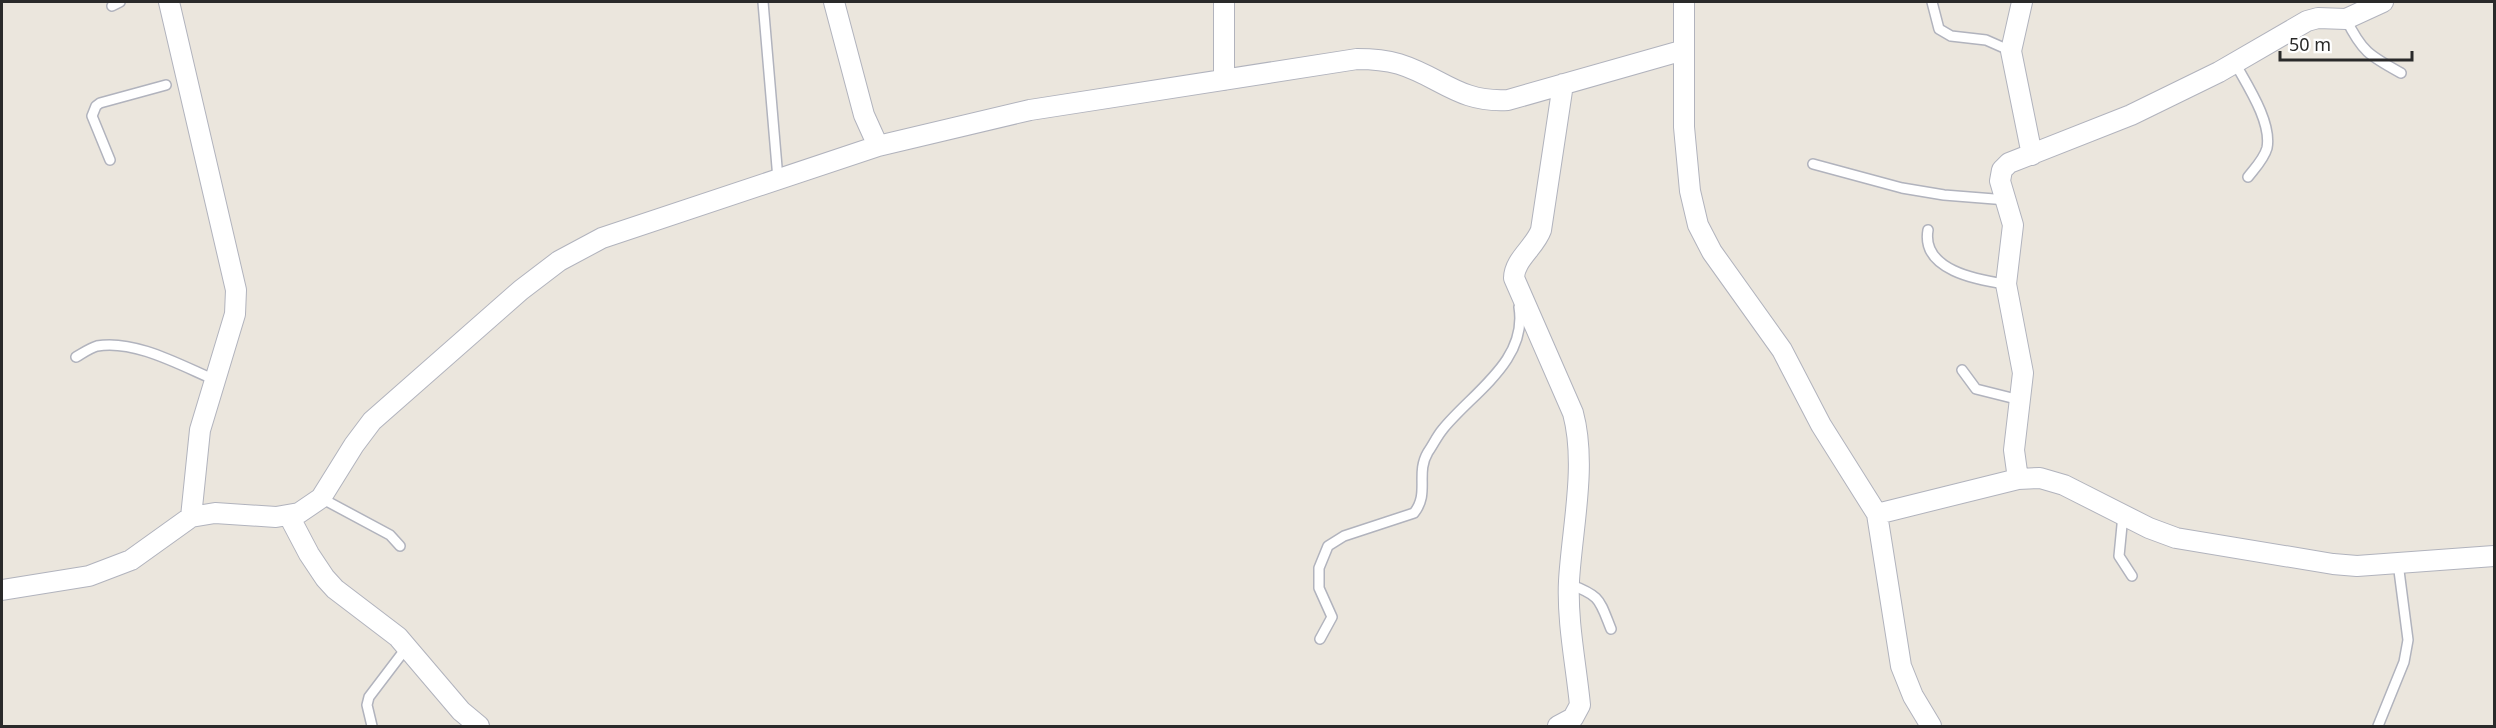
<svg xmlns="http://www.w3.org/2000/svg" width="2496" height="728" font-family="'Noto Sans',sans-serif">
	<rect width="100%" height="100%" fill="#ebe6dd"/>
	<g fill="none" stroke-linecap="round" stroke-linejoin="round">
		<defs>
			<path id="service" d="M763,2l15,177
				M1932,2l7,27 12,7 35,4 25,11
				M112,6l8,-4
				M2346,19c16,33 24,37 55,54
				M2235,63c12,22 37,59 32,85 -3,11 -12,20 -19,29
				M110,160l-18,-44 4,-10 4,-3 66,-18
				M1813,164l89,24 42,7 63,5
				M1928,230c-7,40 49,50 78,54
				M76,357c7,-4 14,-9 21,-11 37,-7 85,20 118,34
				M1962,370l14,19 44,11
				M321,498l69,37 10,11
				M2123,515l-4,41 13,20
				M1569,584c32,12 30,15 42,45
				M1320,639l12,-22 -13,-29v-20l9,-22 16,-10 70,-23c16,-20 1,-39 14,-61 5,-7 9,-16 15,-23 29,-36 85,-68 76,-122
				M372,726l-5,-21 2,-8 38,-50
				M2378,726l26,-64 4,-22 -10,-77"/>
			<path id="minor" d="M169,2l67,288 -1,24 -35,116 -9,87
				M834,2l30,113 14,31
				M1224,2v78
				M1684,2v125l6,64 8,34 14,27 70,98 39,75 56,89 24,152 12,30 18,30
				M2022,2l-11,49 21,104
				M2018,479l-4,-29 9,-77 -17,-89 7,-59 -13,-44 2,-11 7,-7 122,-48 88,-43 88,-51 11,-3 28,1 37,-17
				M1877,514l141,-35 22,-1 24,7 85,43 27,10 157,26 24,2 137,-10
				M289,516l20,38 16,24 10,11 63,48 63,74 18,15
				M2,590l87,-14 42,-16 60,-43 24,-4 61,4 23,-4 22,-15 33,-53 18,-24 149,-131 38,-29 43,-23 276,-92 152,-36 327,-51c14,0 28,1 42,5 42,13 60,39 109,36l176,-50
				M1558,726l15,-8 7,-13c-4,-41 -13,-83 -11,-124 3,-53 18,-116 4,-168l-59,-135c0,-18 21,-31 27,-48l22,-146"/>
		</defs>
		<use href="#service" stroke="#b1b3bd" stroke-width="12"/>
		<use href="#minor" stroke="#b1b3bd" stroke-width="22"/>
		<use href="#service" stroke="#fff" stroke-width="9"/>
		<use href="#minor" stroke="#fff" stroke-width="20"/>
	</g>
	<rect width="2496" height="728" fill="none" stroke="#2a2a2a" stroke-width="6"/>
	<path d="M2280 51v9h132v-9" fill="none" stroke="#2a2a2a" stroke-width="3"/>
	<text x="2289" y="51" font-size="18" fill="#2a2a2a" stroke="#ffffff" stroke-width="4.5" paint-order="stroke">50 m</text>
</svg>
